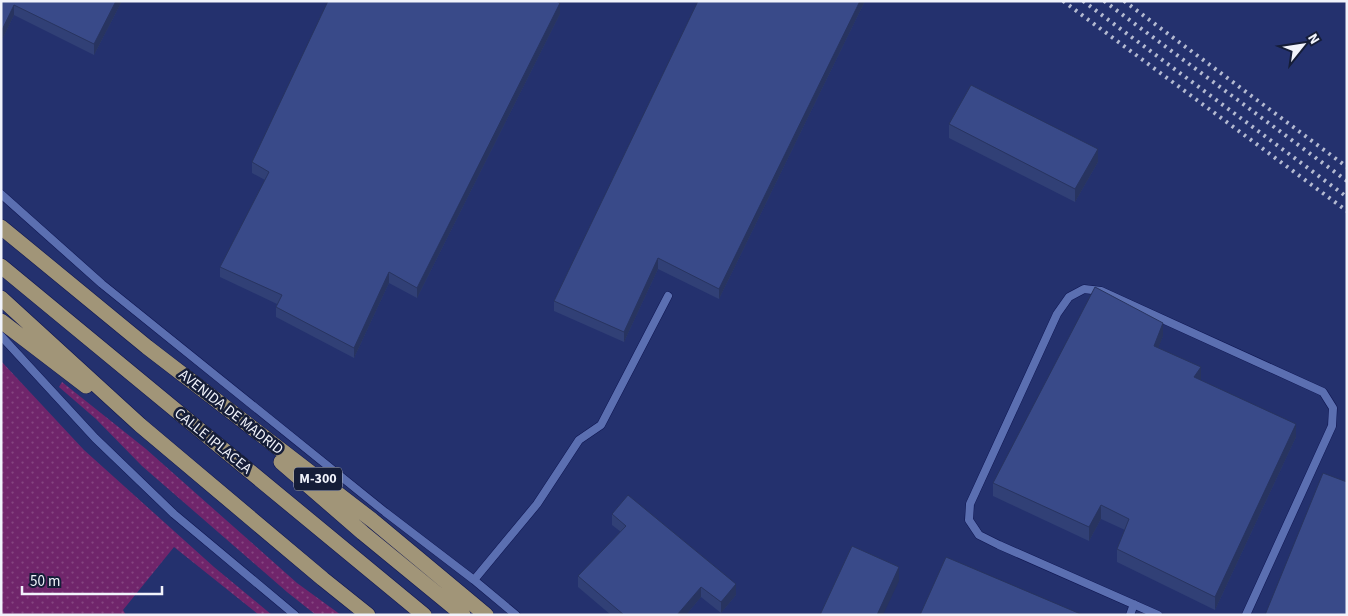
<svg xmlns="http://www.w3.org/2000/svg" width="1348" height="616" font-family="'Source Sans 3',sans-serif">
	<defs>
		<pattern id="grass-dots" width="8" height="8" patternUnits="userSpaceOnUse" patternTransform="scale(1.25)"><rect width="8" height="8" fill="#70256b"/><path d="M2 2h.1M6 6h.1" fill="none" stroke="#854581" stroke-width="1.8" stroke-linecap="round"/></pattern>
	</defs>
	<rect width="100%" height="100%" fill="#24316e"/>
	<path fill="url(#grass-dots)" d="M1,361l83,89 130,117 58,48h-13l-85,-68 -51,63 3,5h-125z
		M62,382l84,67 151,134 44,32h-25l-29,-23 -145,-126 -46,-47 -37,-32z"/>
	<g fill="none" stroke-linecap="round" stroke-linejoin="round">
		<defs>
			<path id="lane" d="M1,194l101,90 283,228 89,68 42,35
				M1,336l94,102 79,76 121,101
				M474,580l63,-76 42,-64 22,-15 67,-129
				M1130,615l4,-11
				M1158,615l-159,-70 -20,-10 -10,-15 1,-16 87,-190 12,-17 15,-8 17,2 222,101 10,16 -1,18 -86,189"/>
			<path id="primary" d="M1,227l146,120 225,173 114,95
				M1,266l423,349
				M1,298l139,127 183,154 45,36
				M1,321l85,65
				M281,462l82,71 100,82"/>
		</defs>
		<use href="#lane" stroke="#0e1550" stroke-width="9"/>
		<use href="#primary" stroke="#0e1550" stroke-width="16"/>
		<use href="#lane" stroke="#5b6fb1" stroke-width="8"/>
		<use href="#primary" stroke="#a19578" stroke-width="15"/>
		<path stroke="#b4bad1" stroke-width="4" stroke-dasharray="2.5 5" stroke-linecap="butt" d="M1063,1l284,210
			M1083,1l264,196
			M1104,1l243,180
			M1124,1l223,166"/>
	</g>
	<path fill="#314076" d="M1,1h121l-28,54 -80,-40 -13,27z
		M698,1h167l-146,298 -61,-30 -34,73 -70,-31v-10z
		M560,14l-143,284 -28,-15 -35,75 -78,-41v-10l1,-3 -57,-27v-10l45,-87 -13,-7v-11z
		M949,124l149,38 -23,40 -126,-64z
		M1163,336l-5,12 43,32 95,57 -81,173 -98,-48v-13l8,-19 -24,-11 -12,22 -96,-45v-13z
		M612,514l124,81 -15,18 -20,-16 -15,18h-75l-33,-28v-11l43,-44 -9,-7z"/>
	<path fill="#283460" d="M116,1h6l-28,54v-11z
		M860,1h5l-146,298v-10z
		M560,3v11l-143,284v-10z
		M14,5v10l-13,27v-10z
		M1098,149v13l-23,40v-13z
		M658,258v11l-34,73v-10z
		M389,272v11l-35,75v-10z
		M1163,323v13l-9,23v-13z
		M1201,367v13l-7,-3z
		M1296,424v13l-81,173v-13z
		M1101,505v14l-12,22v-14z
		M899,567v14l-16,34h-6z
		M736,584v11l-15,18v-11z
		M701,587v10l-15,18h-9z"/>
	<path fill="#394a89" stroke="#283460" d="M1,1h115l-22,43 -80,-39 -13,27z
		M328,1h228l4,2 -143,285 -28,-16 -35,76 -78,-41 6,-12 -62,-28 49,-95 -17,-10z
		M698,1h162l-141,288 -61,-31 -34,74 -70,-31z
		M971,85l127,64 -23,40 -126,-65z
		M1095,287l68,36 -9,23 47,21 -7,10 102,47 -81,173 -98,-48 12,-30 -28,-14 -12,22 -96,-44z
		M1323,473l24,9v133h-82z
		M628,495l108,89 -15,18 -20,-15 -24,28h-53l-46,-39 48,-50 -14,-12z
		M852,546l47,21 -22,48h-57z
		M946,557l137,58h-163z"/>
	<g text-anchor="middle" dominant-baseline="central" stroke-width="5" stroke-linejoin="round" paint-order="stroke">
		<rect fill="#151d38" stroke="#afb3c0" stroke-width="1" x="294" y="467.5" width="48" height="23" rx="4"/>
		<g font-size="14" font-weight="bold" fill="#f1f3fb">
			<text x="318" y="479">M-300</text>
		</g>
		<g font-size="15" fill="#f1f3fb" stroke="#151d38">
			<text transform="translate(231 412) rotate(38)">AVENIDA DE MADRID</text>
			<text transform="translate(213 441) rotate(39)">CALLE IPLACEA</text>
		</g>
	</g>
	<rect width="1348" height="616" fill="none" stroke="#f1f3fb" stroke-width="5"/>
	<g transform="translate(1303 45) rotate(60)" stroke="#151d38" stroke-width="4" paint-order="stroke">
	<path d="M0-4L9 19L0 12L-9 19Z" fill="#f1f3fb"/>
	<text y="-8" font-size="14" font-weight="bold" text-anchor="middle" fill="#f1f3fb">N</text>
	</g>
	<path d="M22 586v8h140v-8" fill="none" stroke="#f1f3fb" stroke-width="2.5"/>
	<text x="30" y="586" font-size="15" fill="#f1f3fb" stroke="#151d38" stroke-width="4" paint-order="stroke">50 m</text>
</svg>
